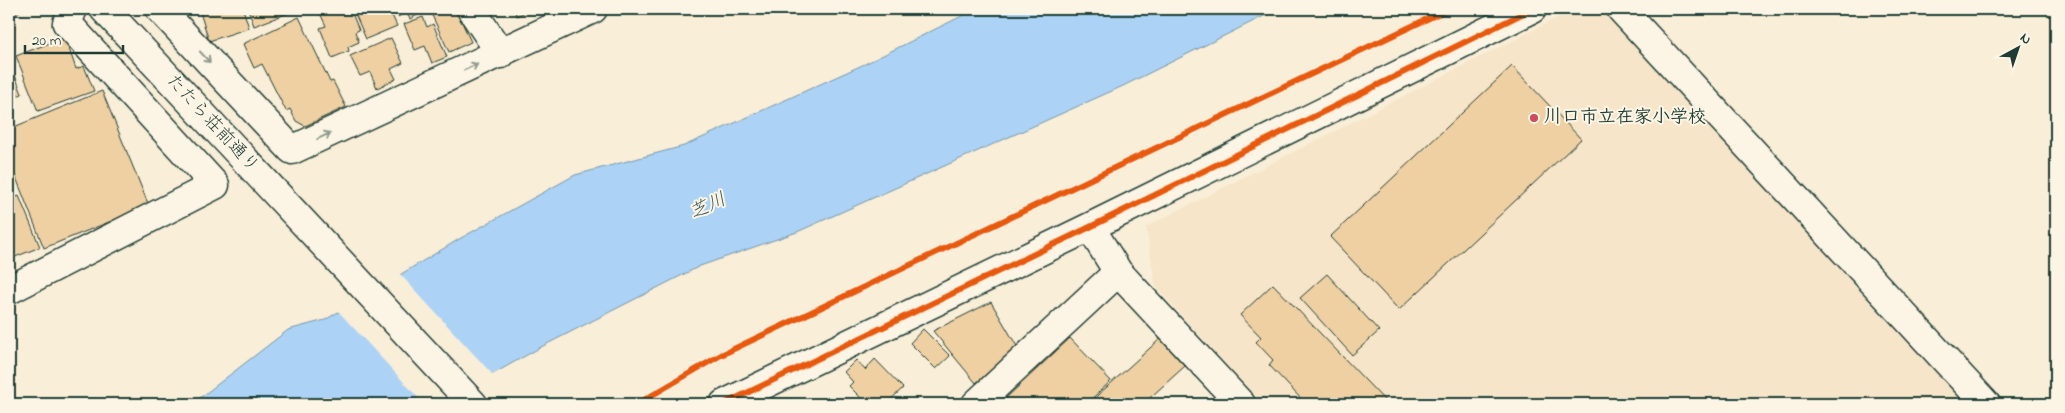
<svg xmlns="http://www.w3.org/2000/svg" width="2065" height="413" font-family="'Indie Flower','Klee One',sans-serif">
	<rect width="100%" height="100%" fill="#f9eed8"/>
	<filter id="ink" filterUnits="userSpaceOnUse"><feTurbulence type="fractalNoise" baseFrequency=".02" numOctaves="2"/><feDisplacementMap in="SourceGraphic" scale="10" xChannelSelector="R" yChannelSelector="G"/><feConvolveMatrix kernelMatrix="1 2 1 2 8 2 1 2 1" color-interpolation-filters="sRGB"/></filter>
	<g filter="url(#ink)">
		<path fill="#f6e5c8" d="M1575,9h33l362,395h-708l-106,-117 -10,-60z"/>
		<path fill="#acd3f6" stroke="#7497a8" d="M976,9h302l-155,77 -326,146 -97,34 -157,80 -104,58h-247l96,-74 37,-10 136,-82 114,-63 109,-29 185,-84z"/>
		<path fill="#f9eed8" d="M399,273l95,103 -50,28h-20l-87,-94z"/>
		<path fill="#efd0a2" stroke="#1f3d34" d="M9,9h14l-14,9z
			M199,9h44l6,19 -40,13z
			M248,9h51l-45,17z
			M325,9h17l2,5 7,-3 8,19 -4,2 4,10 -11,5 1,4 -17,7 -12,-30 6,-2 -7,-15z
			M353,9h36l8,17 -31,13z
			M394,9h35l-19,10 -4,-7 -8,5z
			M436,9h20l15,33 -22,10 -19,-41z
			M513,9h18l-14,7z
			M299,17l31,65 3,-1 13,26 -41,19 -9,-5 -6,-12 -4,2 -24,-47 -8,4 -11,-24z
			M423,17l4,10 6,-3 14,33 -15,6 -7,-17 -10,4 -11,-26z
			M65,37l11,32 8,-3 10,25 -56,20 -22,-55z
			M391,38l12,25 -12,6 5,10 -19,9 -7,-16 -10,4 -10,-20z
			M9,59l13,35 -13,5z
			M1512,66l69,73 -182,171 -69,-73z
			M102,91l47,115 -105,42 -35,-88v-31z
			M19,196l21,51 -30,12 -1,-5v-54z
			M1327,274l52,57 -27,24 -52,-57z
			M1273,284l115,120h-82l-37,-39 4,-5 -17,-18 5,-5 -21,-22z
			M991,302l27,46 -42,35 -43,-52z
			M923,329l27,27 -14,13 -26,-26z
			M1070,338l41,43 -25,23h-74l-6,-6z
			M1160,339l25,27 -42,38h-55z
			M875,359l28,29 -17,16h-19l-18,-18 4,-4 -9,-10 12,-12 9,10z"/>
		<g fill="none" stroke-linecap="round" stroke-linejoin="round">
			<defs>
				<path id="minor" d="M104,9l369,395
					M160,9l132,141 301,-141
					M471,9l30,45
					M1621,9l365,395
					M1090,227l28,45 123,132
					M9,290l206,-105 -148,-162 6,-14
					M724,404l366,-177 442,-218
					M976,404l142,-132"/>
			</defs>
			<use href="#minor" stroke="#1f3d34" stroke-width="31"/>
			<use href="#minor" stroke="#fcf5e5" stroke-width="28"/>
			<defs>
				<path id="cycleway" d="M637,404l84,-49 727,-346
					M724,404l366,-177 442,-218"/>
			</defs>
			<use href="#cycleway" stroke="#fcf5e5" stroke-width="9"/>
			<use href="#cycleway" stroke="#e8590c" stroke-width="6"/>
		</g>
		<defs><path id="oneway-shaft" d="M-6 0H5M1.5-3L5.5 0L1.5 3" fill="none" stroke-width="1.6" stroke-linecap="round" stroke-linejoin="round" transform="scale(1.25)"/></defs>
		<g stroke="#8e998c">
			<use href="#oneway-shaft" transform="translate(205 57) rotate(47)"/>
			<use href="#oneway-shaft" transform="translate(471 67) rotate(-25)"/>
			<use href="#oneway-shaft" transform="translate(324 136) rotate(-25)"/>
		</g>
	</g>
	<circle fill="#d1495b" stroke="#fcf5e5" stroke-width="2" cx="1534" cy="118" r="5"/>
	<g text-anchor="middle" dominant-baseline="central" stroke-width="4" stroke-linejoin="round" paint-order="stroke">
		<g font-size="18" font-weight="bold" fill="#1f3d34" stroke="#fcf5e5" text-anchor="start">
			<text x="1544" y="118">川口市立在家小学校</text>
		</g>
		<g font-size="18" fill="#1f3d34" stroke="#fcf5e5">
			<text transform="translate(212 124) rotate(47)">たたら荘前通り</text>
		</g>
		<g font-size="19" font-style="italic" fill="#3b5b5b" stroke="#fcf5e5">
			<text transform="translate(708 207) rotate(-25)">芝川</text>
		</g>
	</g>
	<rect width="2065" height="413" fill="none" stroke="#fcf5e5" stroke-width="30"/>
	<rect x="15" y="15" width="2035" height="383" fill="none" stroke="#1f3d34" stroke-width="2" filter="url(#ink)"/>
	<g transform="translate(2018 48) rotate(40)" stroke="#fcf5e5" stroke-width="4" paint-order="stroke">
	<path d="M0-4L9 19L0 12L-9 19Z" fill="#1f3d34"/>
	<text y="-8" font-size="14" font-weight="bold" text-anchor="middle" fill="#1f3d34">N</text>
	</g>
	<path d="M25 45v8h98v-8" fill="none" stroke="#1f3d34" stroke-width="2.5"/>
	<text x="32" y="45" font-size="15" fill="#1f3d34" stroke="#fcf5e5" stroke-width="4" paint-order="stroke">20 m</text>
</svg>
